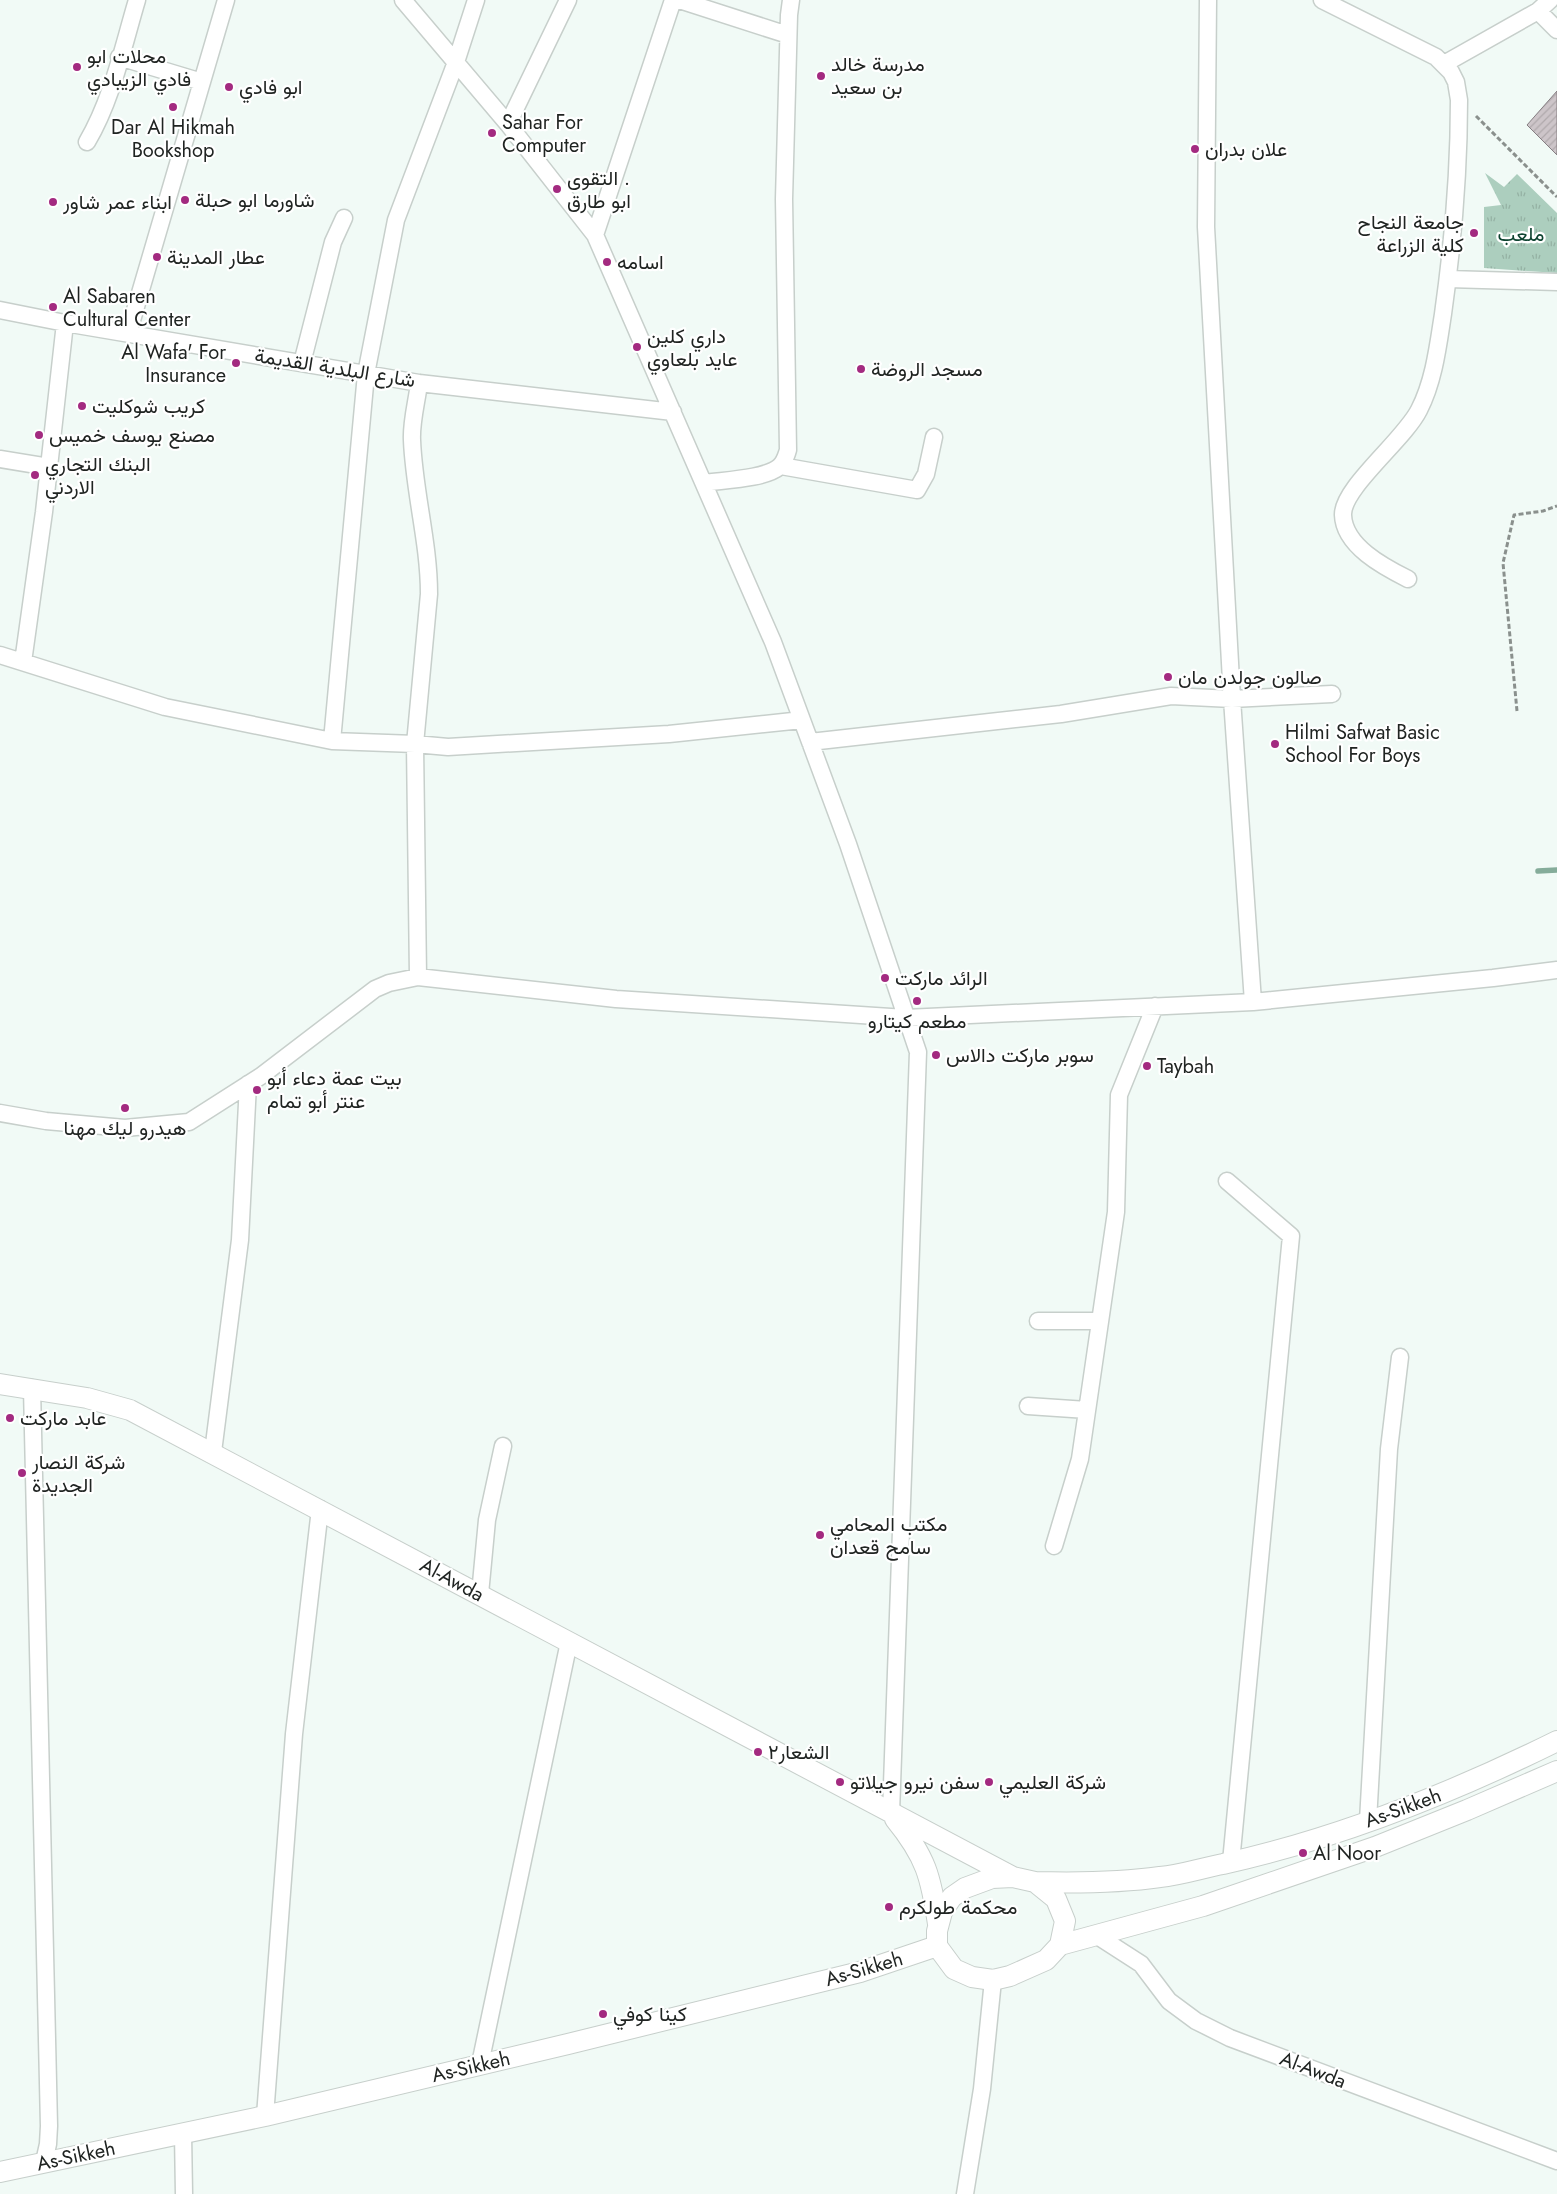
<svg xmlns="http://www.w3.org/2000/svg" width="1557" height="2194" font-family="Jost,Vazirmatn,sans-serif">
	<defs>
		<pattern id="grass-tufts" width="24" height="20" patternUnits="userSpaceOnUse" patternTransform="scale(1.25)"><rect width="24" height="20" fill="#accebe"/><path d="M3 7l-1-3M5 7V3M7 7l1-3M15 17l-1-3M17 17v-4M19 17l1-3" fill="none" stroke="#94b1a3"/></pattern>
		<pattern id="building-hatch" width="6" height="6" patternUnits="userSpaceOnUse" patternTransform="scale(1.25)"><rect width="6" height="6" fill="#cdc5c9"/><path d="M-1 1l2-2M0 6l6-6M5 7l2-2" fill="none" stroke="#b0a9ac"/></pattern>
	</defs>
	<rect width="100%" height="100%" fill="#f1faf6"/>
	<path fill="url(#grass-tufts)" d="M1485,173l19,14 13,-13 40,39v60l-73,-5v-61l17,-2z"/>
	<g fill="none" stroke-linecap="round" stroke-linejoin="round">
		<path stroke="#85ac9a" stroke-width="5.5" d="M1538,871l19,-1"/>
	</g>
	<path fill="url(#building-hatch)" stroke="#867e83" d="M1557,91v64l-30,-30z"/>
	<g fill="none" stroke-linecap="round" stroke-linejoin="round">
		<defs>
			<path id="minor" d="M403,0l105,124 87,111 178,407 75,202 70,208 -27,761
				M679,0l109,35
				M1208,0l-2,227 26,472 21,303
				M1322,0l114,57 15,15 5,10 3,18c0,72 -6,143 -16,214 -5,32 -9,67 -24,96 -15,30 -77,78 -76,105 1,31 41,52 65,64
				M1538,11l19,19
				M119,57l83,25
				M1444,64l94,-53 12,-11
				M508,124l60,-124
				M87,142c25,-42 36,-95 50,-142
				M595,235l78,-235
				M1448,279l109,3
				M0,310l65,13 354,60 254,29
				M128,334l98,-334
				M302,363l31,-121 11,-24
				M0,459l49,8
				M781,466l136,24 9,-16 8,-37
				M704,483c20,-3 60,-4 75,-16 6,-5 7,-11 9,-17l-4,-251 5,-184 2,-15
				M0,655l165,52 167,34 83,3 33,3 221,-13 133,-14
				M23,662l21,-150 21,-189
				M332,741l34,-367 30,-154 60,-158 20,-62
				M810,742l251,-28 110,-18 61,3 100,-5
				M418,977l-3,-233 14,-150c0,-52 -15,-102 -17,-154 -1,-18 5,-39 7,-57
				M0,1113l46,8 79,7 64,-6 72,-46 114,-87 14,-6 29,-6 198,22 290,19 347,-16 240,-24 64,-8
				M1227,1181l64,55 -60,626
				M1038,1321h62
				M32,1388l17,738 -1,18 -4,18
				M1028,1406l59,4
				M213,1452l27,-212 8,-156
				M1054,1546l26,-87 36,-247 3,-117 36,-89
				M480,1594l7,-74 16,-74
				M1368,1821l21,-372 11,-92
				M1096,1935l45,29 28,37 27,20 34,17 327,123
				M480,2064l89,-422
				M265,2116l29,-382 26,-225
				M183,2133l1,61
				M965,2194l17,-105 11,-109"/>
			<path id="tertiary" d="M0,1384l87,14 43,12 883,467
				M895,1819c31,38 36,58 43,105
				M1013,1877l22,5 21,17 9,22 -5,24 -14,15 -36,16 -17,4 -21,-3 -18,-8 -17,-23v-15l5,-19 10,-15 13,-9 27,-10z
				M1035,1882c42,1 83,1 125,-5 21,-2 42,-9 63,-13 117,-26 227,-70 334,-123
				M1060,1945l143,-39 172,-59 92,-37 90,-39
				M0,2172l265,-56 303,-72 292,-72 77,-26"/>
		</defs>
		<use href="#minor" stroke="#c7cfcb" stroke-width="19"/>
		<use href="#tertiary" stroke="#c7cfcb" stroke-width="22"/>
		<path stroke="#8a908d" stroke-width="3" stroke-dasharray="5 2.5" stroke-linecap="butt" d="M1476,116l81,81
			M1517,711l-14,-148 11,-48 29,-4 14,-5"/>
		<use href="#minor" stroke="#fff" stroke-width="16"/>
		<use href="#tertiary" stroke="#fff" stroke-width="20"/>
	</g>
	<g fill="#a32a80" stroke="#fff" stroke-width="2">
		<circle cx="77" cy="67" r="5"/>
		<circle cx="821" cy="76" r="5"/>
		<circle cx="229" cy="87" r="5"/>
		<circle cx="173" cy="107" r="5"/>
		<circle cx="492" cy="133" r="5"/>
		<circle cx="1195" cy="149" r="5"/>
		<circle cx="557" cy="189" r="5"/>
		<circle cx="185" cy="200" r="5"/>
		<circle cx="53" cy="202" r="5"/>
		<circle cx="1474" cy="233" r="5"/>
		<circle cx="157" cy="257" r="5"/>
		<circle cx="607" cy="262" r="5"/>
		<circle cx="53" cy="307" r="5"/>
		<circle cx="637" cy="347" r="5"/>
		<circle cx="236" cy="363" r="5"/>
		<circle cx="861" cy="369" r="5"/>
		<circle cx="82" cy="406" r="5"/>
		<circle cx="39" cy="435" r="5"/>
		<circle cx="35" cy="475" r="5"/>
		<circle cx="1168" cy="677" r="5"/>
		<circle cx="1275" cy="744" r="5"/>
		<circle cx="885" cy="978" r="5"/>
		<circle cx="917" cy="1001" r="5"/>
		<circle cx="936" cy="1055" r="5"/>
		<circle cx="1147" cy="1066" r="5"/>
		<circle cx="257" cy="1090" r="5"/>
		<circle cx="125" cy="1108" r="5"/>
		<circle cx="10" cy="1418" r="5"/>
		<circle cx="22" cy="1473" r="5"/>
		<circle cx="820" cy="1535" r="5"/>
		<circle cx="758" cy="1752" r="5"/>
		<circle cx="840" cy="1782" r="5"/>
		<circle cx="989" cy="1782" r="5"/>
		<circle cx="1303" cy="1853" r="5"/>
		<circle cx="889" cy="1907" r="5"/>
		<circle cx="603" cy="2014" r="5"/>
	</g>
	<g text-anchor="middle" dominant-baseline="central" stroke-width="4.5" stroke-linejoin="round" paint-order="stroke">
		<g font-size="20" fill="#202422" stroke="#fff" text-anchor="start">
			<text x="87" y="56">محلات ابو<tspan x="87" dy="23">فادي الزيبادي</tspan></text>
			<text x="831" y="64">مدرسة خالد<tspan x="831" dy="23">بن سعيد</tspan></text>
			<text x="239" y="87">ابو فادي</text>
			<text x="502" y="122">Sahar For<tspan x="502" dy="23">Computer</tspan></text>
			<text x="173" y="127" text-anchor="middle">Dar Al Hikmah<tspan x="173" dy="23">Bookshop</tspan></text>
			<text x="1205" y="149">علان بدران</text>
			<text x="567" y="178">التقوى .<tspan x="567" dy="23">ابو طارق</tspan></text>
			<text x="195" y="200">شاورما ابو حبلة</text>
			<text x="63" y="202">ابناء عمر شاور</text>
			<text x="1464" y="222" text-anchor="end">جامعة النجاح<tspan x="1464" dy="23">كلية الزراعة</tspan></text>
			<text x="167" y="257">عطار المدينة</text>
			<text x="617" y="262">اسامه</text>
			<text x="63" y="296">Al Sabaren<tspan x="63" dy="23">Cultural Center</tspan></text>
			<text x="647" y="336">داري كلين<tspan x="647" dy="23">عايد بلعاوي</tspan></text>
			<text x="226" y="352" text-anchor="end">Al Wafa' For<tspan x="226" dy="23">Insurance</tspan></text>
			<text x="871" y="369">مسجد الروضة</text>
			<text x="92" y="406">كريب شوكليت</text>
			<text x="49" y="435">مصنع يوسف خميس</text>
			<text x="45" y="464">البنك التجاري<tspan x="45" dy="23">الاردني</tspan></text>
			<text x="1178" y="677">صالون جولدن مان</text>
			<text x="1285" y="732">Hilmi Safwat Basic<tspan x="1285" dy="23">School For Boys</tspan></text>
			<text x="895" y="978">الرائد ماركت</text>
			<text x="917" y="1021" text-anchor="middle">مطعم كيتارو</text>
			<text x="946" y="1055">سوبر ماركت دالاس</text>
			<text x="1157" y="1066">Taybah</text>
			<text x="267" y="1078">بيت عمة دعاء أبو<tspan x="267" dy="23">عنتر أبو تمام</tspan></text>
			<text x="125" y="1128" text-anchor="middle">هيدرو ليك مهنا</text>
			<text x="20" y="1418">عابد ماركت</text>
			<text x="32" y="1462">شركة النصار<tspan x="32" dy="23">الجديدة</tspan></text>
			<text x="830" y="1524">مكتب المحامي<tspan x="830" dy="23">سامح قعدان</tspan></text>
			<text x="768" y="1752">الشعار٢</text>
			<text x="850" y="1782">سفن نيرو جيلاتو</text>
			<text x="999" y="1782">شركة العليمي</text>
			<text x="1313" y="1853">Al Noor</text>
			<text x="899" y="1907">محكمة طولكرم</text>
			<text x="613" y="2014">كينا كوفي</text>
		</g>
		<g font-size="20" fill="#0d4330" stroke="#fff">
			<text x="1521" y="234">ملعب</text>
		</g>
		<g font-size="20" fill="#202422" stroke="#fff">
			<text transform="translate(335 368) rotate(9)">شارع البلدية القديمة</text>
			<text transform="translate(452 1580) rotate(28)">Al-Awda</text>
			<text transform="translate(1403 1808) rotate(-20)">As-Sikkeh</text>
			<text transform="translate(864 1969) rotate(-16)">As-Sikkeh</text>
			<text transform="translate(471 2067) rotate(-13)">As-Sikkeh</text>
			<text transform="translate(1313 2070) rotate(21)">Al-Awda</text>
			<text transform="translate(76 2156) rotate(-12)">As-Sikkeh</text>
		</g>
	</g>
</svg>
